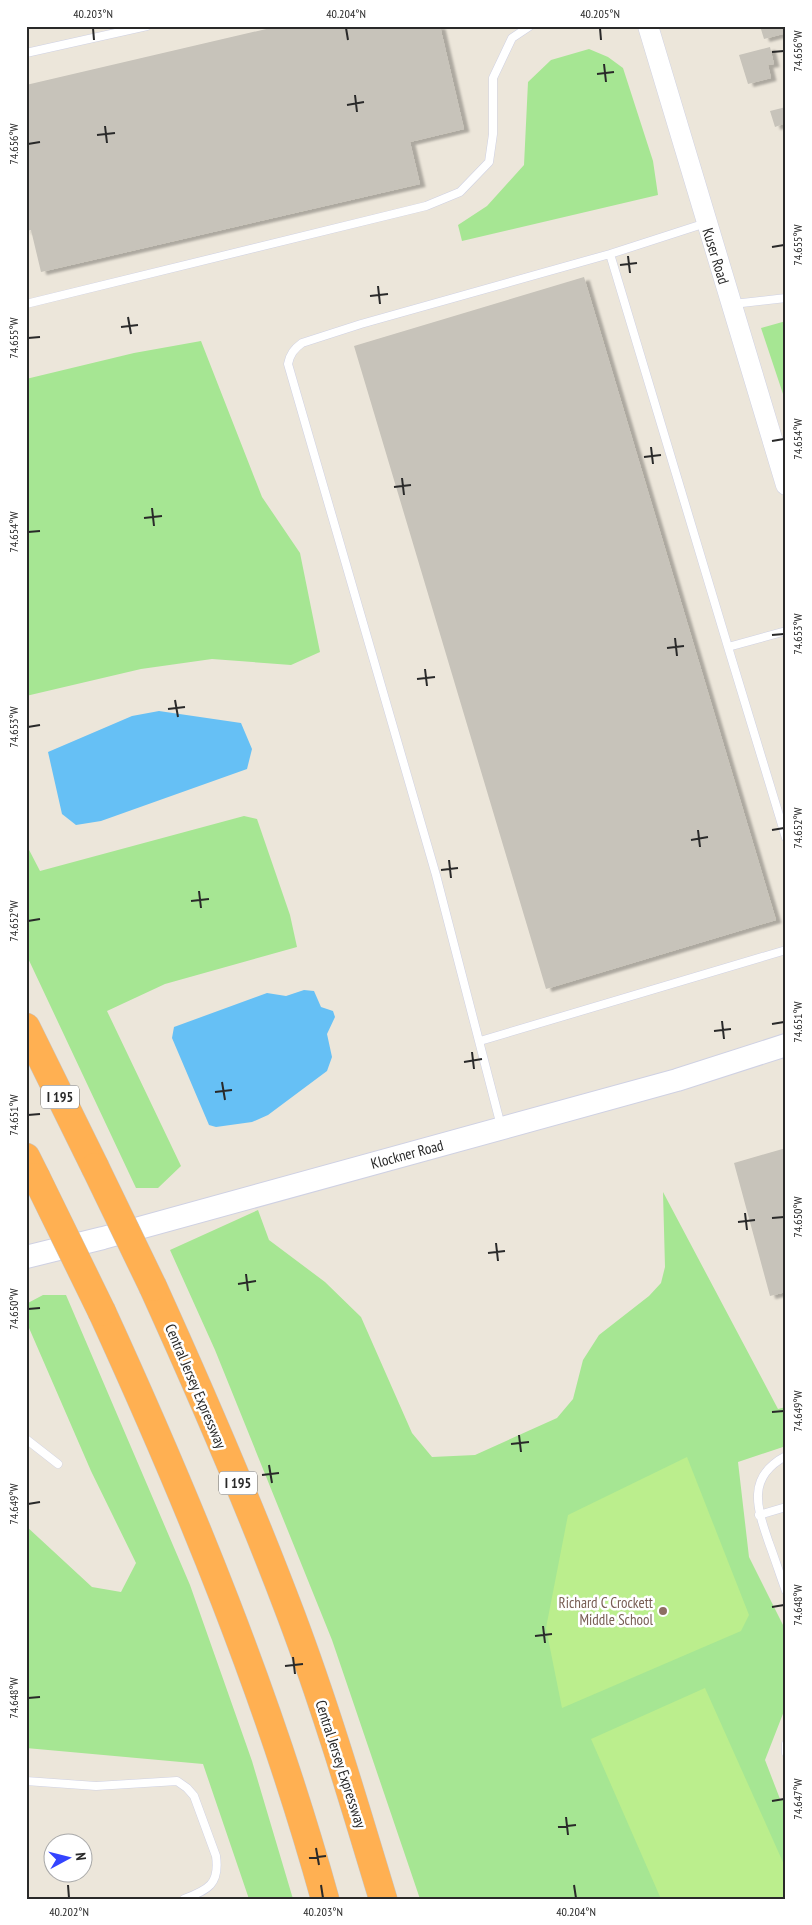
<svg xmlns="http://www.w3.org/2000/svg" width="812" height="1925" font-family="'PT Sans Narrow',sans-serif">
	<defs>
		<filter id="shadow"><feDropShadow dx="5.5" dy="3" stdDeviation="1" flood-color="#0004"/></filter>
	</defs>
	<rect width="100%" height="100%" fill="#ece6da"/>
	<path fill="#a6e693" d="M589,49l19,8 15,11 30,93 5,34 -196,46 -4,-16 29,-19 37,-41 4,-83 23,-22z
		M786,321v82l-25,-75z
		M201,341l61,156 38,56 20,99 -29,13 -79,-6 -71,10 -115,27v-317l108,-26z
		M244,816l13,3 33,96 7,32 -132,37 -58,27 74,155 -23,22h-22l-110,-234v-110l14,27z
		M663,1192l115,217 8,-2v39l-48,16 11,95 37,74v75l-21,54 15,39 6,2v98h-366l-88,-259 -117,-290 -45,-100 88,-40 11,30 56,42 36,35 51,116 20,24 43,-2 82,-37 16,-19 10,-39 16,-25 50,-39 12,-13 4,-16z
		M43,1295h23l124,290 62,176 41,138h-44l-46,-135 -177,-16v-222l66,61 29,5 15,-29 -45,-92 -65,-150v-17z"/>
	<path fill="#bbee8d" d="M687,1457l62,158 -8,16 -179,77 -16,-80 22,-113z
		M705,1688l81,181v30h-125l-70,-160z"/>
	<path fill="#66c0f5" d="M159,711l82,12 11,26 -5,20 -146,52 -25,4 -14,-11 -14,-62 84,-36z
		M304,990l10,1 7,16 12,4 2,6 -8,17 5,23 -5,14 -59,44 -16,7 -36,5 -7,-2 -37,-87 2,-11 93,-34 19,3z"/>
	<path fill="#c7c3ba" filter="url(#shadow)" d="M279,26h161l24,103 -54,13 10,42 -379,88 -10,-42 -5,1v-146z
		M760,26h21l2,8 -19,5z
		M770,47l4,17 -6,1 3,13 -23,6 -9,-29z
		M786,107v16l-11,4 -5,-16z
		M584,277l192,643 -230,69 -192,-643z
		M786,1148v144l-16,4 -36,-133z"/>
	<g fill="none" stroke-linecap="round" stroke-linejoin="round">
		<defs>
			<path id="service" d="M26,53l121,-27
				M706,223l-96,31 118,393 58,-16
				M26,304l400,-98 34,-14 29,-30 4,-28v-56l19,-40 18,-12
				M733,304l53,-6
				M728,647l58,191
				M480,1041l306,-91
				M501,1126l-65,-251 -148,-511c2,-10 6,-15 14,-21l59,-19 249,-70
				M26,1439l32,25
				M786,1456c-40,21 -29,52 -17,87 6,16 11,32 17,48
				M759,1515l27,-8
				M786,1744v9
				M26,1781l70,5 81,-5 10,7 7,8 22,60c4,28 -8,34 -32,43"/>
			<path id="tertiary" d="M648,26l138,459"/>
			<path id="secondary" d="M26,1257l77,-19 574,-158 109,-35"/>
			<path id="motorway" d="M26,1027l69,140
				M26,1157l10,20
				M153,1287c49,108 96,217 138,328 35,93 63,188 92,284
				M102,1312c87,190 167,385 223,587"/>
		</defs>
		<use href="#service" stroke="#cfd1e3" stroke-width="9"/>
		<use href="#tertiary" stroke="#cfd1e3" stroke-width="21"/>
		<use href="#secondary" stroke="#cfd1e3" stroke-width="24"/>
		<use href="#motorway" stroke="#c7c7c7" stroke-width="29"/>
		<use href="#service" stroke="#fff" stroke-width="8"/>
		<use href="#tertiary" stroke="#fff" stroke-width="20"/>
		<use href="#secondary" stroke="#fff" stroke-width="22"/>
		<use href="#motorway" stroke="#ffb052" stroke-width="28"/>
		<defs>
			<path id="motorway-bridge" d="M95,1167l58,120
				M36,1177l66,135"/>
		</defs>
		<use href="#motorway-bridge" stroke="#c7c7c7" stroke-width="29" stroke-linecap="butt"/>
		<use href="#motorway-bridge" stroke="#ffb052" stroke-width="28"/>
	</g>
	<path fill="none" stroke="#292929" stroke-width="2" d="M93,28l1,12M346,28l2,12M600,28l1,12M772,52l12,-1M604,64l2,18M597,74l17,-2M355,95l2,17M347,105l17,-3M105,126l2,17M97,135l18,-2M28,144l12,-2M772,247l12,-2M628,256l2,17M620,265l17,-2M378,286l2,18M370,296l18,-2M128,317l3,17M121,327l17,-2M28,338l12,-1M772,441l12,-2M651,447l2,17M644,457l17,-2M402,478l2,17M394,487l17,-2M152,508l2,18M144,518l18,-2M28,532l12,-1M772,635l12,-1M675,638l2,18M667,648l17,-2M425,669l2,17M417,679l18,-2M175,700l3,17M168,709l17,-2M28,727l12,-2M698,830l2,17M772,830l12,-2M691,840l17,-3M449,860l2,18M441,870l17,-2M199,891l2,17M191,901l18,-2M28,921l12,-2M722,1021l2,18M772,1024l12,-2M714,1031l17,-2M472,1052l2,17M464,1062l18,-3M222,1082l3,18M215,1092l17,-2M28,1115l12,-1M745,1213l2,17M772,1218l12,-1M738,1222l17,-2M496,1243l2,18M488,1253l17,-2M246,1274l2,17M238,1284l18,-3M28,1309l12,-1M772,1412l12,-1M519,1435l2,17M511,1444l18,-2M269,1465l3,18M262,1475l17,-2M28,1504l12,-2M772,1607l12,-2M543,1626l2,17M535,1636l17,-2M293,1657l2,17M285,1666l18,-2M28,1698l12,-1M772,1801l12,-2M566,1817l2,18M558,1827l18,-2M316,1848l3,17M309,1858l17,-2M68,1885l1,13M321,1885l2,13M574,1885l2,13"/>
	<circle fill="#8d6e63" stroke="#fff" stroke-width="2" cx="663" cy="1611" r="5"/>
	<g text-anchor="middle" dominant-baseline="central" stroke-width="5" stroke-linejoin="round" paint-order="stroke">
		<g fill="#fff" stroke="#696969" stroke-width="1">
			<rect x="41" y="1085.5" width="38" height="23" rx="4"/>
			<rect x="219" y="1471.5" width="38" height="23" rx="4"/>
		</g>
		<g font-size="14" font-weight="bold" fill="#292929">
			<text x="60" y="1097">I 195</text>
			<text x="238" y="1483">I 195</text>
		</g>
		<g font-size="15" fill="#292929" stroke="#fff">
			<text transform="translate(716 256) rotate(73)">Kuser Road</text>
			<text transform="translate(407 1154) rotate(-15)">Klockner Road</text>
			<text transform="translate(196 1386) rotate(67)">Central Jersey Expressway</text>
			<text transform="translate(341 1764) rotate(72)">Central Jersey Expressway</text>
		</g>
		<g font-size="15" fill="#785e54" stroke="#fff" text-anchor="end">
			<text x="653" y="1602">Richard C Crockett<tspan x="653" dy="17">Middle School</tspan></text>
		</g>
	</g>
	<rect width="812" height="1925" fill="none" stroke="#ffffff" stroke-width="55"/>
	<g transform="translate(68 1858) rotate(83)"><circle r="24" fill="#ffffff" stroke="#a9a9a9"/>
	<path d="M0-4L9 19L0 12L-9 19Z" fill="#3444ff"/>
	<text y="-8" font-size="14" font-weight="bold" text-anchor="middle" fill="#292929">N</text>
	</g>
	<rect x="28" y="28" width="756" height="1870" fill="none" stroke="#292929" stroke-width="2"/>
	<g font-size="12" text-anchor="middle" fill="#292929">
		<text x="93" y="18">40.203°N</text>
		<text x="346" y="18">40.204°N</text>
		<text x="600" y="18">40.205°N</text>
		<text transform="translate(798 51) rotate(-90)" y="4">74.656°W</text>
		<text transform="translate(14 144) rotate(-90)" y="4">74.656°W</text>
		<text transform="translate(798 245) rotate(-90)" y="4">74.655°W</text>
		<text transform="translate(14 338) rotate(-90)" y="4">74.655°W</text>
		<text transform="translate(798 439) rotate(-90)" y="4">74.654°W</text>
		<text transform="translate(14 532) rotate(-90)" y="4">74.654°W</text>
		<text transform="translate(798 634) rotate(-90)" y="4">74.653°W</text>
		<text transform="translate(14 727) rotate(-90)" y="4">74.653°W</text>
		<text transform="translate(798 828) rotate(-90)" y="4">74.652°W</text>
		<text transform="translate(14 921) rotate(-90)" y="4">74.652°W</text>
		<text transform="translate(798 1022) rotate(-90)" y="4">74.651°W</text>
		<text transform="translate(14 1115) rotate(-90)" y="4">74.651°W</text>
		<text transform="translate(798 1217) rotate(-90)" y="4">74.650°W</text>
		<text transform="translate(14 1309) rotate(-90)" y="4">74.650°W</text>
		<text transform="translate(798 1411) rotate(-90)" y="4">74.649°W</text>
		<text transform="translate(14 1504) rotate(-90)" y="4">74.649°W</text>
		<text transform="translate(798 1605) rotate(-90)" y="4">74.648°W</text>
		<text transform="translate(14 1698) rotate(-90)" y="4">74.648°W</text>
		<text transform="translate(798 1799) rotate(-90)" y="4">74.647°W</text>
		<text x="69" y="1916">40.202°N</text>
		<text x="323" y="1916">40.203°N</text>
		<text x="576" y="1916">40.204°N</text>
	</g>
</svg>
